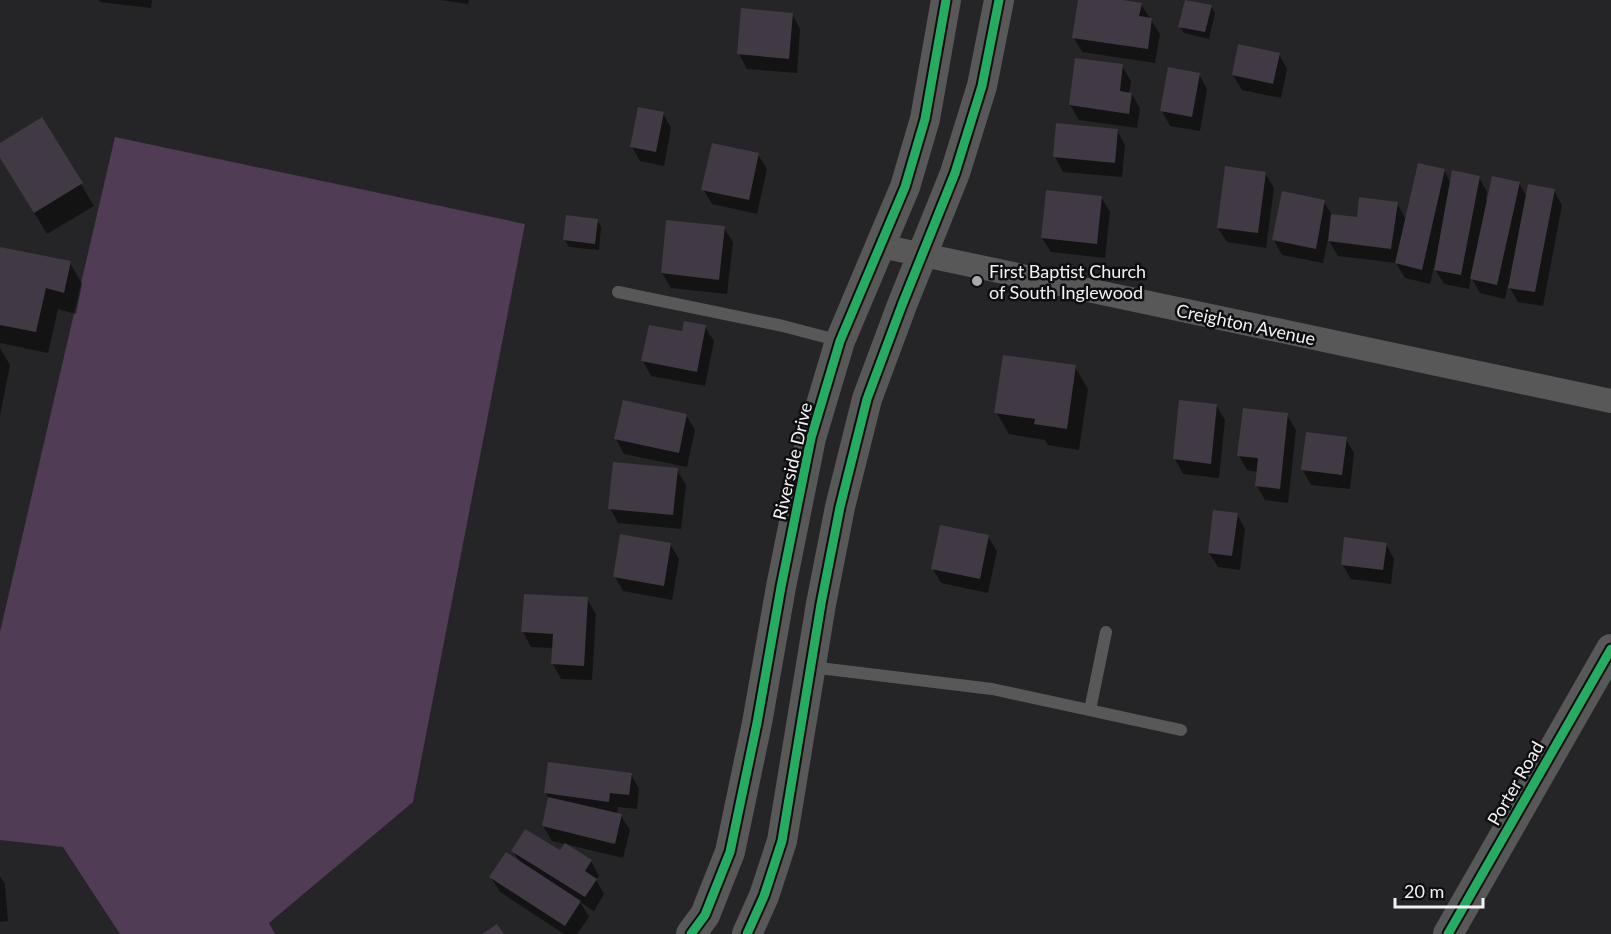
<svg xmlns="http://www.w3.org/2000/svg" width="1611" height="934" font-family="Lato,sans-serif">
	<rect width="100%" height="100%" fill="#252426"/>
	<path fill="#503c55" d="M115,137l410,87 -112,578 -144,121 6,11h-155l-57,-87 -63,-7v-208z"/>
	<path fill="#0007" d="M99,0h53l-1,8 -51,-6z
		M440,0h29l-1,4z
		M1079,0h34l28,4 19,30 -5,29 -73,-11 -8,-14z
		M1211,6l4,7 -6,26 -25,-6 -4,-7z
		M792,14l8,15 -3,44 -50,-4 -8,-15z
		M1279,54l8,15 -6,29 -39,-8 -9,-15z
		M1122,66l9,15 -2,13h3l8,15 -3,19 -58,-8 -9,-15z
		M1199,74l8,15 -7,42 -30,-5 -8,-15z
		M663,113l8,15 -7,38 -24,-5 -8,-14z
		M42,119l52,87 -47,28 -47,-78v-12z
		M1117,130l8,15 -3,32 -59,-5 -8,-15z
		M758,155l9,14 -10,45 -45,-10 -9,-15z
		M1444,170l7,14 28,-7 8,15 -1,8h3l30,-17 8,14 27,-6 8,14 -19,101 -25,-4 -10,-17 -3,14 -25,-6 -9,-16 -2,12 -25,-5 -10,-17 -4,17 -25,-6 -9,-15 -58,-7 -10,-17 -5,24 -41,-8 -8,-15 50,-38 8,13 26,4 39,-16 9,17z
		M1265,173l9,15 -8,60 -39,-6 -9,-14z
		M1101,197l9,15 -5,46 -54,-6 -9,-14z
		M597,220l4,7 -2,23 -30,-3 -4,-7z
		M724,228l9,14 -6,52 -56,-6 -9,-15z
		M0,252l70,11 12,21 -6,30 -18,-5 -10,44 -48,-10z
		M705,327l9,14 -9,45 -54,-10 -8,-15 40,-28z
		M0,348l10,17 -10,51z
		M1075,367l13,22 -9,61 -31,-5 -3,-5 -36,-6 -13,-22z
		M1216,405l9,15 -6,58 -36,-4 -8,-15z
		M686,415l9,15 -8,37 -63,-13 -8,-15z
		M1287,415l9,15 -8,73 -23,-3 -8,-14 1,-14 -11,-2 -8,-14z
		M1346,439l8,14 -4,36 -39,-4 -8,-15z
		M677,470l9,15 -5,44 -63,-6 -8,-15z
		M1237,514l8,15 -5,41 -22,-3 -9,-14z
		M988,537l9,14 -9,42 -47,-10 -8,-14z
		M670,544l9,15 -7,41 -49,-9 -8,-14z
		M1386,544l8,15 -3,25 -40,-5 -9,-15z
		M587,599l9,15 -4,66 -31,-1 -8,-15v-16l-22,-1 -8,-15z
		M631,774l8,15 -2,20 -19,-2 -1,8 4,1 9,14 -7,28 -71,-17 -9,-15 6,-26 -3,-7z
		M513,851l48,1 30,9 8,15 -3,4 8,14 -10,17 -14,-9 9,15 -12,17h-13l-64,-42 -9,-14 29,-15z
		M0,876l5,8 3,37 -8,1z"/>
	<path fill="#413943" d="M1078,0h45l19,3 -3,13 13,2 -4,31 -76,-11z
		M1185,0l27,5 -7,27 -27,-5z
		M741,8l52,5 -4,46 -52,-5z
		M1238,44l42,9 -7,31 -41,-9z
		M1075,58l48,6 -3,27 12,2 -3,21 -60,-9z
		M1168,67l32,6 -8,44 -32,-6z
		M638,107l26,5 -8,40 -26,-5z
		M42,117l41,66 -49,30 -34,-55v-15z
		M1056,123l62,6 -3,34 -62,-6z
		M712,143l47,10 -10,47 -48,-10z
		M1418,163l27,6 -23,101 -27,-7z
		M1225,166l41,6 -8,61 -41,-5z
		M1452,170l28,6 -19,99 -27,-5z
		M1492,176l28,6 -23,103 -27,-6z
		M1528,184l27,5 -20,103 -27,-4z
		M1046,190l56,6 -5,48 -56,-6z
		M1282,191l43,9 -9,49 -44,-9z
		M1359,197l39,5 -7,47 -63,-8 3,-27 26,3z
		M566,215l32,4 -3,25 -32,-4z
		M666,220l59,6 -6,54 -58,-7z
		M0,247l71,14 -7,32 -18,-5 -10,44 -36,-7z
		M684,321l22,4 -9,47 -56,-11 8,-36 33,6z
		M1003,355l73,10 -9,64 -33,-5 1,-5 -41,-6z
		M623,400l64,14 -8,39 -65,-14z
		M1179,400l38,4 -6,60 -38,-5z
		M1243,408l45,5 -8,76 -25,-3 3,-28 -21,-2z
		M1306,432l41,5 -5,38 -41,-5z
		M613,462l65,6 -5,47 -65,-6z
		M1213,510l25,3 -6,43 -24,-3z
		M940,525l49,10 -9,44 -49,-10z
		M620,534l51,9 -7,43 -51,-9z
		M1344,537l43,6 -4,27 -42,-5z
		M524,594l64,3 -4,69 -33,-2 2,-30 -32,-2z
		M548,762l84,11 -3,22 -19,-2 -1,9 -65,-9z
		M548,797l74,17 -7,30 -73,-18z
		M525,829l35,21 5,-7 27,17 -7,11 12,8 -12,18 -74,-46z
		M506,852l75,49 -16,25 -76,-49z
		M497,924l7,10h-22z"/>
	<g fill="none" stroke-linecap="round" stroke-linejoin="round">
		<path stroke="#585858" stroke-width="12" d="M618,292l165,34 57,15
			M811,667l181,22 189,41
			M1090,710l16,-78"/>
		<path stroke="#585858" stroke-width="24" d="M881,246l730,155"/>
		<path stroke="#585858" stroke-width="30" d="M691,934l14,-19 25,-63 27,-129 24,-136 30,-149 29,-97 65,-154 20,-68 21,-119
			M747,934l17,-38 18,-55 39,-237 19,-97 27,-108 35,-94 53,-132 27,-87 17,-86
			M1448,934l163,-285"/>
		<defs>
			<path id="cycleway" d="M691,934l14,-19 25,-63 27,-129 24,-136 30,-149 29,-97 65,-154 20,-68 21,-119
				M747,934l17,-38 18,-55 39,-237 19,-97 27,-108 35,-94 53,-132 27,-87 17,-86
				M1448,934l163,-285"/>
		</defs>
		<use href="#cycleway" stroke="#0e0d0f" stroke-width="13"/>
		<use href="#cycleway" stroke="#26ab63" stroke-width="9"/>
	</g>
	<circle fill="#aba9ac" stroke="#0e0d0f" stroke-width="2" cx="977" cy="281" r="6"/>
	<g text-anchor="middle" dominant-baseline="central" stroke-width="5" stroke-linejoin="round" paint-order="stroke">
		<g font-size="18" fill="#f3f1f4" stroke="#0e0d0f" text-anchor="start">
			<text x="989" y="271">First Baptist Church<tspan x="989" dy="21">of South Inglewood</tspan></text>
		</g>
		<g font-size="18" fill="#f3f1f4" stroke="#0e0d0f">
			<text transform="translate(1246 324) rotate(12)">Creighton Avenue</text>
			<text transform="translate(792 461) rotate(-77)">Riverside Drive</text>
			<text transform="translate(1515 783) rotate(-60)">Porter Road</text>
		</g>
	</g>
	<path d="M1395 898v9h88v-9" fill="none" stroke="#f3f1f4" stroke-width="3"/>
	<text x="1404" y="898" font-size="18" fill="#f3f1f4" stroke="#0e0d0f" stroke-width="4.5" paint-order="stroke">20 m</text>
</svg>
